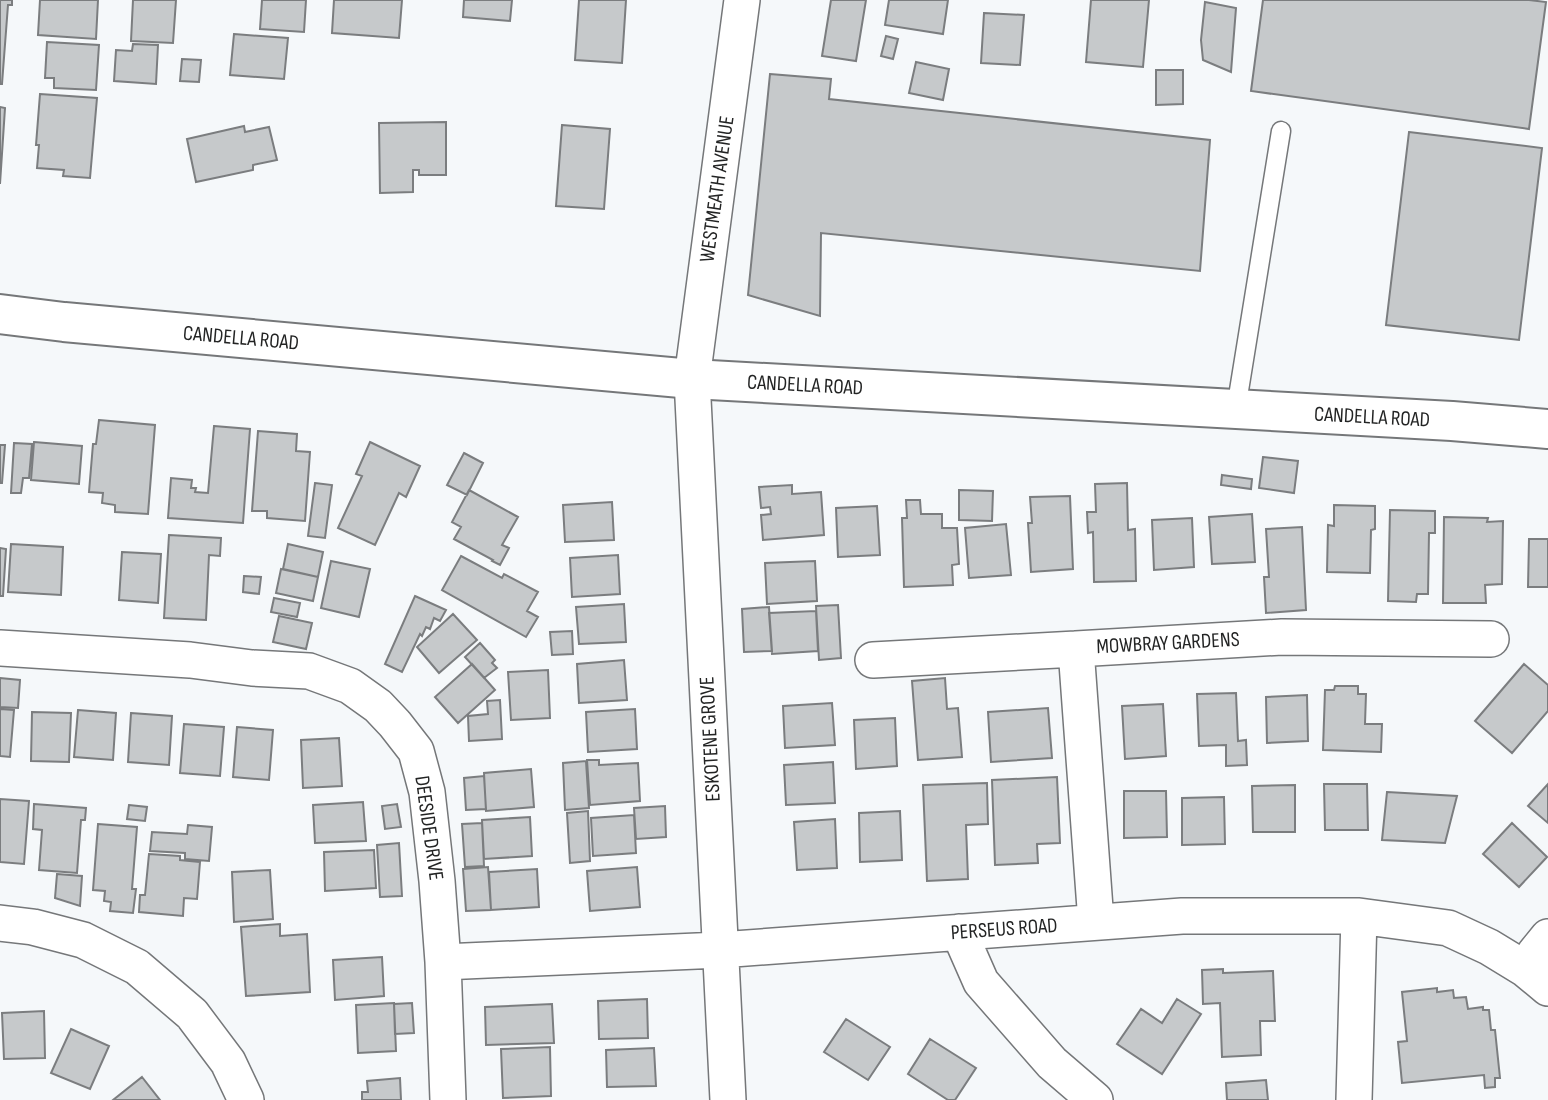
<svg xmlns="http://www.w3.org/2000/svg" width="1548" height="1100" font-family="'Sofia Sans Condensed',sans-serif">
	<rect width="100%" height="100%" fill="#f5f8fa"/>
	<path fill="#c6c9cb" stroke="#7b7d7f" stroke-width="2" d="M0,0h12v5h-4l-6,79h-2z
		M40,0h58l-2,39 -58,-4z
		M133,0h43l-3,43 -42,-2z
		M262,0h44l-2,32 -44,-3z
		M334,0h68l-3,38 -67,-5z
		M464,0h48l-2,21 -47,-4z
		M579,0h47l-4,63 -47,-3z
		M831,0h35l-10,61 -34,-5z
		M889,0h59l-5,34 -58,-9z
		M1091,0h58l-6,67 -57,-5z
		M1263,0h266l17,2 -17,127 -278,-38z
		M1205,2l31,6 -5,64 -28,-12 -2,-20z
		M984,13l40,2 -4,50 -39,-2z
		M234,34l54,4 -4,41 -54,-4z
		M886,36l12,3 -5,20 -12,-3z
		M47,42l52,3 -3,45 -42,-2v-10h-9z
		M133,44l25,1 -2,39 -42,-3 2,-31 16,1z
		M182,59l19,1 -2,22 -19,-1z
		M916,62l33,7 -6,31 -34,-7z
		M1156,70h27v34l-27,1z
		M770,74l61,5 -2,20 381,41 -10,131 -379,-38 -1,83 -72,-21z
		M40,94l57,4 -7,80 -27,-2 1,-6 -27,-2 2,-23h-3z
		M0,107l5,1 -5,76z
		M446,122v53h-27v-5h-6v22l-33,1 -1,-70z
		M562,125l48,4 -6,80 -48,-3z
		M244,126l1,6 24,-5 8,33 -24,5v5l-57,12 -9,-43z
		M1409,132l133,16 -23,192 -133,-15z
		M99,420l56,5 -7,89 -33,-2v-7l-13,-2 1,-10 -14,-1 4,-48h3z
		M214,426l36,3 -7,94 -75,-5 3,-40 21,2 -1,8h5l-1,4 13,1z
		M258,431l39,3 -1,17 14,1 -5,69 -38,-3v-7h-15z
		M34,442l48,4 -3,38 -48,-4z
		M370,442l50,24 -14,31 -7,-4 -24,52 -37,-17 24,-52 -6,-2z
		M14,443l18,1 -3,34h-6l-2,15h-10z
		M0,445h5l-3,38h-2z
		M464,453l19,10 -16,32 -20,-10z
		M1263,457l35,4 -4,32 -35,-5z
		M1222,475l30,4 -1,10 -30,-4z
		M315,483l17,2 -7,53 -17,-2z
		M1127,483l1,47 7,-1 1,52 -42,1 -1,-50 -5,1 -1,-21h9l-1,-28z
		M792,485v9l29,-2 3,43 -61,5 -2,-25 10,-1 -1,-7 -9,1 -2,-21z
		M469,490l49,27 -16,28 7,3 -9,17 -8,-4 1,-1 -39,-21 7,-12 -9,-5z
		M959,490l34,1 -1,30 -33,-1z
		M1070,496l3,73 -42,3 -3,-49h4l-2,-26z
		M906,500h14l1,14h21v14h15l2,36 -7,1 1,20 -49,2 -2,-69h5z
		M612,502l2,38 -49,2 -2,-37z
		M1334,505l41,1v23l-4,1 -1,43 -43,-1 1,-47 6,1z
		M877,506l3,49 -42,2 -2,-49z
		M1390,510l45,1v22h-6l-1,61h-11l-1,8 -28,-1z
		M1252,514l3,48 -43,2 -3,-47z
		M1444,517l44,1 -1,4 16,-1 -1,63 -17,1 1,18h-43z
		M1192,518l2,49 -40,3 -2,-50z
		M1006,524l5,51 -42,3 -4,-50z
		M1302,527l4,83 -40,3 -2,-36h5l-3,-48z
		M169,535l52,3 -1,18 -11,-1 -3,65 -42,-2z
		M1529,539h19v48h-20z
		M11,544l52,3 -2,48 -53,-3z
		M288,544l35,8 -5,25 -35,-8z
		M0,548l6,1 -3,47h-3z
		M122,552l39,2 -3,49 -39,-3z
		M618,555l2,39 -48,3 -2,-39z
		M461,556l41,22 2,-4 34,18 -11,19 11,6 -12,20 -84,-47z
		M331,561l39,8 -11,48 -38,-9z
		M815,561l2,40 -50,3 -2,-41z
		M281,569l37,8 -5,24 -37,-8z
		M244,576l17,1 -2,17 -16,-2z
		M415,596l31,14 -6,11 -6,-3 -4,11 -4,-2 -4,9 -2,-2 -18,38 -17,-8z
		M274,598l26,5 -3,14 -26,-5z
		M624,604l2,38 -47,2 -3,-37z
		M838,605l3,53 -22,2 -3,-54z
		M769,607l3,44 -28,1 -2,-43z
		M816,611l2,40 -46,3 -3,-41z
		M453,614l24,26 -38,33 -22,-26z
		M279,616l33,7 -6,26 -33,-7z
		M572,631l1,23 -21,1 -2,-23z
		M480,643l15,17 -3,3 5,5 -13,10 -19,-21z
		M624,660l3,40 -48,3 -2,-39z
		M472,664l23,26 -37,33 -23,-26z
		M1524,664l24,21v26l-36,42 -37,-32z
		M548,670l2,48 -39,2 -3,-48z
		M0,678l20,2 -2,28 -18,-1z
		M945,678l2,31 11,-1 4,49 -44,3 -6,-79z
		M1335,686h23v8h8l-1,30h17l-1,28 -58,-2 2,-60h9z
		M1236,693l2,48 8,-1 1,25 -21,1v-21l-27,1 -2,-52z
		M1307,695l1,46 -41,2 -1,-46z
		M500,700l2,39 -33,2 -1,-25 20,-2 -1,-13z
		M832,703l3,42 -50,3 -2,-42z
		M1163,704l3,52 -41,3 -3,-53z
		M1048,708l4,50 -61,4 -3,-50z
		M0,709l14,1 -4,47 -10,-1z
		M635,709l2,40 -49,3 -2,-40z
		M78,710l38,3 -3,47 -39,-3z
		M32,712l39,1 -2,49 -38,-1z
		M131,713l41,3 -3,49 -41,-3z
		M895,718l2,48 -41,3 -2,-49z
		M184,724l40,3 -4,49 -40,-3z
		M237,727l36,3 -4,50 -36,-3z
		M339,738l3,48 -39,2 -2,-48z
		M587,760h12v5l39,-2 2,38 -50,4z
		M586,761l3,47 -24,2 -2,-47z
		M833,762l2,41 -49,2 -2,-40z
		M531,769l3,38 -48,4 -2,-38z
		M484,776l2,33 -20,1 -2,-32z
		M1057,777l3,66 -23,1 1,19 -43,2 -3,-85z
		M987,783l1,41 -22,1 2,54 -41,2 -4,-96z
		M1324,784h43l1,46h-43z
		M1548,784v39l-20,-17z
		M1295,785v47h-42l-1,-46z
		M1124,791h42l1,46 -43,1z
		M1387,792l70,4 -12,47 -63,-3z
		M1224,797l1,47 -43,1v-47z
		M0,799l29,2 -5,63 -24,-2z
		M363,802l3,39 -51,2 -2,-38z
		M34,804l52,4 -1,12h-4l-4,53 -38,-3 3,-40 -9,-1z
		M397,804l4,23 -16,2 -3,-23z
		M129,805l18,2 -2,14 -18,-2z
		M665,806l1,31 -30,2 -2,-31z
		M588,811l2,50 -20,2 -3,-50z
		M900,811l2,49 -42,2 -1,-49z
		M634,815l2,38 -43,3 -2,-38z
		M530,817l2,39 -48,3 -2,-39z
		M835,819l2,49 -40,2 -3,-48z
		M482,823l2,43 -19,1 -3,-43z
		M1512,823l35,34 -28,30 -36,-33z
		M98,824l39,3 -5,62h4l-3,24 -23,-2 1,-9 -7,-1 1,-10 -12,-1z
		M188,825l24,2 -3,34 -24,-2v-6l-35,-2 2,-19 35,2z
		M399,843l3,53 -22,1 -3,-52z
		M374,850l2,38 -51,3 -1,-39z
		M149,854l31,2v4l20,2 -3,37 -13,-1 -1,18 -44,-4 1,-17h5z
		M488,867l3,43 -25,1 -3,-42z
		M637,867l3,40 -50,4 -3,-40z
		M537,869l2,38 -48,3 -2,-38z
		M270,870l3,49 -39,3 -2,-50z
		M57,874l25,2 -2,30 -25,-8z
		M280,924v12l27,-2 3,58 -64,4 -5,-69z
		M382,957l2,39 -49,4 -2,-40z
		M1223,969v4l50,-2 2,50h-15l1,34 -39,2 -2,-54 -17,1 -1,-34z
		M1437,988v4l16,-2 1,8 12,-1 2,12 15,-2v3h6l2,20h4l5,48h-5v9l-10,1 -1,-13 -82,8 -4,-41 9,-1 -5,-49z
		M647,999l1,39 -49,1 -1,-38z
		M1177,999l24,15 -39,60 -45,-30 24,-35 21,14z
		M394,1003l2,48 -38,2 -2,-48z
		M412,1003l2,30 -19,1 -1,-30z
		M552,1004l2,39 -68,2 -1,-38z
		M44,1011l1,47 -41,1 -2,-46z
		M846,1019l44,28 -22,33 -44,-28z
		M71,1029l38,17 -19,43 -39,-16z
		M930,1039l46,29 -21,32h-7l-40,-26z
		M550,1047l1,49 -48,2 -2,-49z
		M654,1048l2,38 -49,1 -1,-37z
		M142,1077l18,23h-47z
		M400,1078l1,22h-39v-8h6l-1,-11z
		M1266,1080l2,20h-41l-1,-17z"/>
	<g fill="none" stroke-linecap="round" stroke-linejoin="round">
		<defs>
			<path id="service" d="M1236,409l45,-278"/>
			<path id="minor" d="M0,648l190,12 62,8 57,3 41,15 28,20 17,18 21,27 11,41 10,89 6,81 5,138
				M873,660l203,-11
				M1096,922l-20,-273 206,-12 209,2
				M0,923l33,4 50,13 54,27 55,47 36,48 18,38
				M959,932l22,50 71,81 43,37
				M443,962l277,-12 462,-34h177l89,12 41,19 36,22 23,19
				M1525,969l10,-16 13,-16
				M728,1100l-36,-721 50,-379
				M1354,1100l5,-184"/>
			<path id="tertiary" d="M0,314l64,8 628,57 760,42 96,8"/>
		</defs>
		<use href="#service" stroke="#757779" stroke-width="21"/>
		<use href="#minor" stroke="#757779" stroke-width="38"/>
		<use href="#tertiary" stroke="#757779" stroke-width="42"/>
		<use href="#service" stroke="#fff" stroke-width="18"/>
		<use href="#minor" stroke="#fff" stroke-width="35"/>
		<use href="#tertiary" stroke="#fff" stroke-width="38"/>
	</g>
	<g text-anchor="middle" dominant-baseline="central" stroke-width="6" stroke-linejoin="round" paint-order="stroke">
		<g font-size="21" fill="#232424" stroke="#fff">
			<text transform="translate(717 189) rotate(-82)">WESTMEATH AVENUE</text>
			<text transform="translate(241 338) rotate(5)">CANDELLA ROAD</text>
			<text transform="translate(805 385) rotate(3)">CANDELLA ROAD</text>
			<text transform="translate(1372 417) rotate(3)">CANDELLA ROAD</text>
			<text transform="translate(1168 643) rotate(-3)">MOWBRAY GARDENS</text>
			<text transform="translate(710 739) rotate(-93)">ESKOTENE GROVE</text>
			<text transform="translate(429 828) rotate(82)">DEESIDE DRIVE</text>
			<text transform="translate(1004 929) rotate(-4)">PERSEUS ROAD</text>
		</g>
	</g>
</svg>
